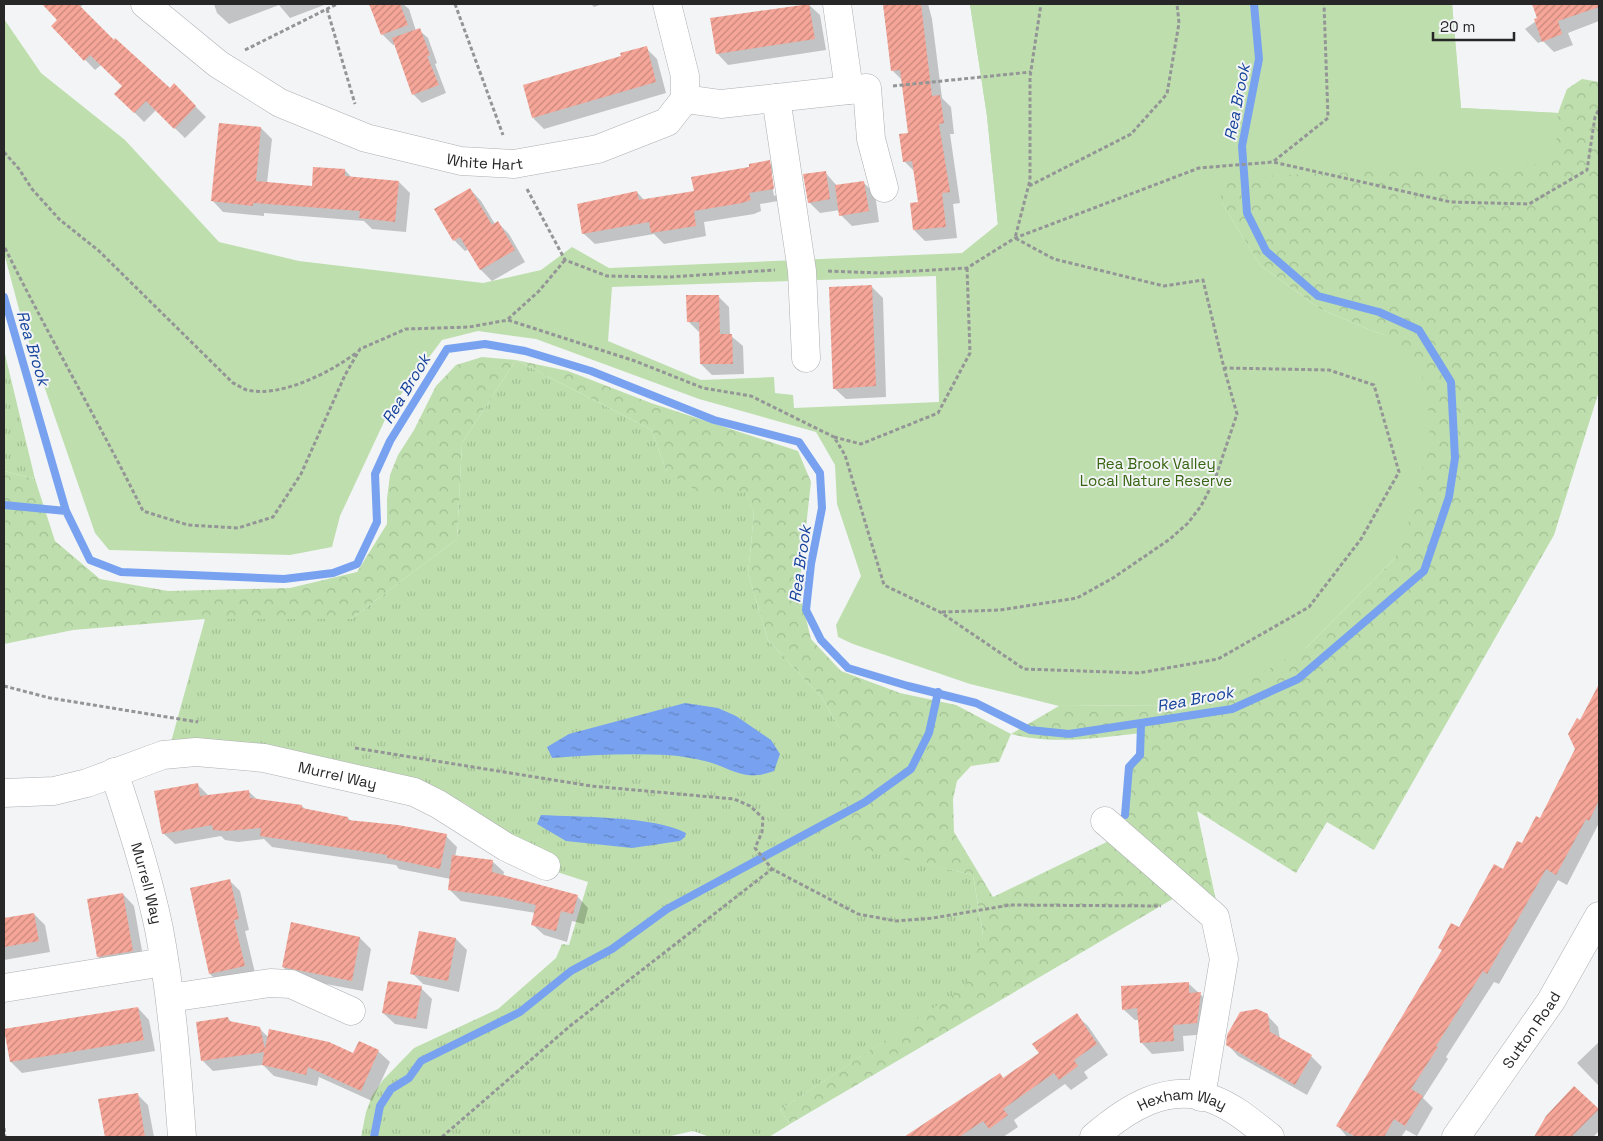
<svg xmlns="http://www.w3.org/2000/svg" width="1603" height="1141" font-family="'Space Grotesk',sans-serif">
	<defs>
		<pattern id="grass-tufts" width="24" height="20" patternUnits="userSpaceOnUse" patternTransform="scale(1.25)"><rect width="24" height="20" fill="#bedfad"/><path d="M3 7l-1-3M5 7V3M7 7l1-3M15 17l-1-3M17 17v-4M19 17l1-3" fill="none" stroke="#a3bf95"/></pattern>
		<pattern id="forest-crowns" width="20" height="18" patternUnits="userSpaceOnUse" patternTransform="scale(1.25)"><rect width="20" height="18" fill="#bedfad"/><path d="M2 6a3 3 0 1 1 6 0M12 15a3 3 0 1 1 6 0" fill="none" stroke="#a3bf95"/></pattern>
		<pattern id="water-ripples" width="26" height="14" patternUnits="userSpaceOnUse" patternTransform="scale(1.25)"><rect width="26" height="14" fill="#78a2f0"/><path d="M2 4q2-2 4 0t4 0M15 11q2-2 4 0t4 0" fill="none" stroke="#6284c2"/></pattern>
		<pattern id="building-hatch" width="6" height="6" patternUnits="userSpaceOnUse" patternTransform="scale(1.25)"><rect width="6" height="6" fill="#f6a698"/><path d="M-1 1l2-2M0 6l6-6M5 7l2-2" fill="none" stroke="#c7877c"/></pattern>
	</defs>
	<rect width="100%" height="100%" fill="#f2f4f6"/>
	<path fill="url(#grass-tufts)" d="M4,350l31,129 -31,-8z
		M516,360l136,70 14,41 80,20 8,23 -6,60 20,66 54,58 18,31v115l133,31 10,60 -17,52 -186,123 10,14 -21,13h-59l-17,-6 -27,6h-305l5,-25 6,-16 11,-16 31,-32 84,-39 58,-51 6,-14 7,1 19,-63 -34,-11 4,-13 -49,-25 -45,-30 -34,-13 -259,-48 34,-123h146l106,-80 5,-96z"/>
	<path fill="url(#forest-crowns)" d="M970,4h482l9,104 97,5 9,-24 15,-10 17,3v309l-45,144 -180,315 -47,-28 -31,51 -99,-62 21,99 -91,-78 -2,-17 4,-48 11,-12 1,-22c-44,5 -87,12 -130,1l-12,28 -28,4 -14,15 -4,18 1,33 39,65 122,-59 61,59 -386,227 -10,-14 185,-123 18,-53 -10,-59 -133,-30v-116l-18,-31 -54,-58 -20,-66 6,-60 -8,-22 -40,5 -40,-26 -14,-41 -136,-70 -54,83 -5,96 -106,80h-146l-132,11 -69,14v-173l31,8 20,62 45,38 68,12 122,-3 67,-16 30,-48v-25l3,-24 8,-20 16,-25 22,-44 20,-21 26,-8 34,3 52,11 83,32 147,48 13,31 -12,108 12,49 30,32 59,22 56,12 55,29 48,-28 113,-1 135,-58 88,-89 -12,-223 -63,-26 -60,-44 -38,-62 -224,22 -11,-109z"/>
	<path fill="#bedfad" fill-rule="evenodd" d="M970,4h482l9,104 97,5 -2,36 -8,15 -330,14 4,25 38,62 60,44 63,26 39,40 9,50 -16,80 -20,53 -88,89 -65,37 -70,21 -113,1 -89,-22 -117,-40 -15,-7 -2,-12 25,-49 -24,-72 -2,-39 -19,-33 -117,-33 -163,-60 -58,-8 -36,9 -52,69 -50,107 -8,31 -42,8 -181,-5 -14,-17 -71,-205 -20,-75v-234l37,54 84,67 94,102 80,19 184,22 58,-13 31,-23 37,21 353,-15 36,-29 -11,-108zM936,276l3,126 -145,6 -1,-13 -18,-2 -1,-16 -73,3 -93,-39 4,-54z"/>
	<path fill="url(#water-ripples)" d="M685,703l33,5 18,8 35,24 9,14 -6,17c-28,10 -36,1 -62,-8 -13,-4 -31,-7 -45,-8 -39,-2 -77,0 -115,3l-5,-11 22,-13z
		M541,815c37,2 114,1 145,18l-1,4 -5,4 -48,7 -66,-7 -29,-17z"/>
	<path fill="#0003" fill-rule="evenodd" d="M43,4h40l-3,4 34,34 56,48 4,-5 32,32 -21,21 -29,-28 -12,12 -18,-18 -2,-18 -23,-21 -6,5 -42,-44 6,-6z
		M214,4h113l-37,14 -11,-13 -50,19 -12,-11z
		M381,4h22l6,5 7,22 3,-1 9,8 9,25 -2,1 11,29 -24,10 -9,-9 -18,-50 -2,1 -11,-11 -10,-27z
		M591,4h11l-8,3z
		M808,4l12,11 6,35 -98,15 -11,-12z
		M883,4h45l4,15 10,79 9,9 3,27h-4l10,69 -7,1 4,34 -32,3 -11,-11 6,-27 -5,-31 -11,-11 6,-27 -7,-53 -11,-11z
		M1533,4h66v17l-31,12 5,12 -19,7 -11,-11 -5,2 -13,-14 14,-10z
		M646,48l11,11 9,34 -122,36 -11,-11 89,-61z
		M261,128l11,11 -5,44 46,4 32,-17 7,8 47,4 11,11 -4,39 -34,-3 -8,-8 -100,-8v3l-41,-4 -11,-12z
		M769,162l11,11 4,27 -24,4 1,7 -7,3 -50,8 2,14 -42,8 -10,-10 -59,10 -12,-11 54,-41 8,9 50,-9zM770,173h3l3,22 -2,1z
		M825,172l12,14 27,-3 11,11 4,28 -27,4 -11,-11 -1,-5 -20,3 -11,-11z
		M470,189l11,12 14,23 3,-1 11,11 16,28 -33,19 -11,-11 -12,-21 -4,2 -11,-11z
		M872,287l11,11 3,99 -40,2 -12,-11z
		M718,296l11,11 1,28 13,11 1,28 -32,1 -11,-11 -1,-31 -12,-12z
		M1599,687v136l-32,62 -9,-5 -59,104 -5,-2 -48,75 2,2 -25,39 10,10 -16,28 -11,-6 -5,7h-54l-9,-11 122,-197 80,-109 37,-71 4,-28z
		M197,784l12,12 40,-4 9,8 44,6 4,4 42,8 3,3 95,15 11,11 -2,10 37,4 12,11 -1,5 74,19 11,12 -4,16 -12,-3 -5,21 -23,-7 -12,-11 4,-11 -75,-12 -11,-11 1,-11 -52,-10 -3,-4 -124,-18 -8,-8 -26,3 -13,-2 -4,-4 -46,8 -12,-11z
		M229,880l11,11 9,39 -4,1 11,46 -35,8 -11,-11z
		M123,894l11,12 10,56 -35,6 -11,-11z
		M34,914l11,11 5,27 -46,8v-41z
		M292,923l68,15 11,11 -8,42 -69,-13 -11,-11z
		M456,939l11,11 -8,42 -36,-8 -11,-11z
		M1188,983l24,22 -4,29 -25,2 1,15 -32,3 -11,-12 -1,-22h-5l-12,-11z
		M421,988l11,11 -5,30 -32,-5 -12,-11z
		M138,1008l11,12 6,31 -133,22 -11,-11 -5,-32z
		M1076,1015l12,11 20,29 -24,17 4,6 -17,12 -6,-6 -51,36 4,7 -15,10h-97l54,-34 43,-24 38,-26z
		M1267,1015l11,12 2,12 31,17 11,11 -15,28 -69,-39 -11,-12z
		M228,1018l4,5 27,5 10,10 85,17 5,-12 19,8 12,11 -18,39 -53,-24 -2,9 -43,-10 -11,-11 -50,6 -11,-11z
		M1599,1042v44l-22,-23z
		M1574,1088l25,23v20l-6,6h-58l12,-20z
		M137,1094l11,11 6,32h-48l-7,-37z"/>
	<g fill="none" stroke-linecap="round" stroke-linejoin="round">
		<path stroke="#78a2f0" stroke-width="8" d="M4,297l62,214 24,49 31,12 163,7 49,-6 24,-9 20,-42 -2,-48 15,-33 57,-92 38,-5 40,7 66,20 123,49 85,22 21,31 2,35 -11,56 -5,46 15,30 27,28 60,18 68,17 54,27 39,4 163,-25 66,-30 126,-108 25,-74 6,-39 -4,-76 -32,-52 -40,-18 -61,-16 -52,-45 -19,-38 -5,-67 17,-87 -5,-55
			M4,505l62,6
			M1125,815l4,-48 11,-12 1,-30
			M374,1137l6,-31 11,-17 18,-11 12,-17 99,-49 51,-41 41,-22 55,-40 198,-107 46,-33 18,-36 9,-41"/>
	</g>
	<path fill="url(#building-hatch)" d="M42,4h36l36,36 1,-2 55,50 4,-5 22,23 -22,23 -28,-28 -12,12 -20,-19 8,-8 -32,-31 -6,6 -33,-35 6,-6z
		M369,4h31l8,21 -27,10z
		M809,4l6,35 -99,15 -6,-36z
		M883,4h38l11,92 8,-1 4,28 -5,1 11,68 -8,1 4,34 -33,3 -3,-27 8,-1 -6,-41 -9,1 -4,-28 9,-1 -8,-63 -9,1z
		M1532,4h67v3l-41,14 4,13 -20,8 -8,-23 3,-1z
		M420,28l10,27 -3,1 12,29 -27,10 -20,-57z
		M647,46l9,36 -124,36 -9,-33 98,-29 -1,-3z
		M219,123l42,4 -5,54 56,5 1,-19 32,2v7l54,5 -4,41 -36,-4 1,-7 -107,-8v3l-42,-5z
		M770,160l4,29 -25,4 2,7 -9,3 -48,8 2,15 -45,7 -2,-11 -67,12 -5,-30 60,-13 2,9 55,-9 -3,-14 58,-10v-3z
		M826,171l4,28 -22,4 -5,-29z
		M864,181l5,30 -30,5 -4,-31z
		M470,188l22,37 6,-4 17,29 -35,20 -20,-33 -7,4 -19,-32z
		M872,285l4,101 -43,3 -4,-102z
		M686,295h33l1,39h12l1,30h-33l-1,-42h-12z
		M1599,684v116l-10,21 -3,-2 -30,56 -10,-6 -59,105 -4,-3 -47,75 2,1 -27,42 12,7 -18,30 -11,-7 -10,18h-28l-20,-11 106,-176 -4,-2 13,-25 8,4 35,-63 9,5 14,-28 5,2 14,-27 4,2 35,-69 -7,-15 9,-16 3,2z
		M198,783l2,13 49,-6 1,8 52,7v3l46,9v3l50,5 49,9 -7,35 -53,-11v-3l-127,-19 1,-8 -35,3 -13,-1 -1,-5 -50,9 -8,-43z
		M452,855l41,5 -1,12 86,23 -5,19 -12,-3 -5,20 -25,-6 5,-20 -34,-8 -54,-7z
		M230,879l9,40 -5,1 11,46 -36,8 -19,-86z
		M123,893l10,58 -36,6 -10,-58z
		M34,913l5,28 -35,6v-29z
		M291,922l69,15 -8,44 -70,-14z
		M419,931l37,7 -8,43 -38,-7z
		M388,981l34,5 -6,33 -34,-6z
		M1189,982v11l12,-1 -4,31 -24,2 1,16 -34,2 -3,-35 -15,2 -1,-24z
		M138,1007l6,33 -134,22 -6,-33z
		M1257,1009l11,5 2,18 42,23 -17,30 -69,-40 1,-10 13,-23z
		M1077,1013l20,31 -23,16 4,6 -19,14 -5,-7 -37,26 -14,10 5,6 -19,14 -6,-8 -24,16h-55l96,-64 3,5 36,-25 -7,-9z
		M228,1017l1,4 31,6 5,22 4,-20 60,13 24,11 6,-12 20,9 -18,41 -53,-24 -2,8 -44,-10 2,-13 -63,9 -5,-39z
		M1574,1086l25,23 -28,28h-37l12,-21z
		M138,1093l7,44h-40l-7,-38z"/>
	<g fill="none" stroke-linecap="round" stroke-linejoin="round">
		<defs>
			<g id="minor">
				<path id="s1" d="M145,4l73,60 62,39 86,35 95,23 53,3 84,-15 69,-27 18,-23"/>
				<path d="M667,4l18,72v23"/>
				<path d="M837,4l12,86"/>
				<path d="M776,98l26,173 4,87"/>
				<path d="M685,99l36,5 146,-16 4,51 13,49"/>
				<path id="s2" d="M114,772c17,52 34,104 45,157 13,69 18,139 23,208"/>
				<path id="s3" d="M4,793l50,-2 33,-8 76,-28 33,-3 68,6 150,34 24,12 68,43 40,19"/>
				<path d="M1105,821l110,96 9,42 -23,138"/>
				<path d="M4,988l160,-26"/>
				<path d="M170,998l100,-15 21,1 60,27"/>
				<path id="s4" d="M1094,1137c32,-28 73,-55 118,-38 22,8 40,24 58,38"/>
				<path id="s5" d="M1456,1137l95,-136 48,-85"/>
			</g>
		</defs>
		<use href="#minor" stroke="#adafb2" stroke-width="29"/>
		<path stroke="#949596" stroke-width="3" stroke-dasharray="4 2.5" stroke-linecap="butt" d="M455,4l48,131
			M327,9l28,95
			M245,50l92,-46
			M893,86l138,-14
			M4,152l15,17 13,20 27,30 40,32 134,132c5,2 10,6 14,7 33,8 85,-18 110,-38
			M1274,161l54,-43 -4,-114
			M1029,186l102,-52 36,-40 12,-71 -2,-19
			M527,189l38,71 42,16 63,1 105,-7
			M5,248c44,89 94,174 138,263l45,14 50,3 35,-11 28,-43 44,-99 15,-26 46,-20 63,-2 39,-7 127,41 68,27 48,8 83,41
			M967,268l3,85 -32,60 -77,31 -27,-7 11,18 39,130 56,27 84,57 115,4 79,-14 91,-52 52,-68 38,-67 -25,-87 -45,-15 -105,-2 -21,-88 -39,6 -110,-27 -39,-21 15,-58v-103l11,-73
			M828,271l53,2 86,-5 48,-30 184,-70 74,-6 178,40 78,2 58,-34 8,-53 4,-8
			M508,319l31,-28 26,-31
			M942,612l58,-2 77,-12 36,-20 57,-39 18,-16 13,-17 14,-27 22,-65 -13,-46
			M4,686l46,12 148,24
			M355,748l236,38 143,13 16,7 13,12 -1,14 -7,16 17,21 86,45 38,7 37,-3 77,-13 151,1
			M4,1128l1,9
			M442,1137l128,-111 202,-157"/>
		<use href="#minor" stroke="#fff" stroke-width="28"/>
	</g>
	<g text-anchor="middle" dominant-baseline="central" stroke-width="4" stroke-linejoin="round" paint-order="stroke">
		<g font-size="15" fill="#272728" stroke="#f2f4f6">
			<text stroke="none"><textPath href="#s1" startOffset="382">White Hart</textPath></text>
			<text stroke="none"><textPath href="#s3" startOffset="342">Murrel Way</textPath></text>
			<text stroke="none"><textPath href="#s2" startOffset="116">Murrell Way</textPath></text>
			<text stroke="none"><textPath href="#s5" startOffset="131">Sutton Road</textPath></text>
			<text stroke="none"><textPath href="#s4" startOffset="100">Hexham Way</textPath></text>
		</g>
		<g font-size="15" fill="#366410" stroke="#f2f4f6">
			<text x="1156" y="463">Rea Brook Valley<tspan x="1156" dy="17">Local Nature Reserve</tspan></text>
		</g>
		<g font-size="16" font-style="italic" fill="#15429a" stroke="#f2f4f6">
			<text transform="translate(1237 102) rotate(-79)">Rea Brook</text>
			<text transform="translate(33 348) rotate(73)">Rea Brook</text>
			<text transform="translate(406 389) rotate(-59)">Rea Brook</text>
			<text transform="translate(800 564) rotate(-82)">Rea Brook</text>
			<text transform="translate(1195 699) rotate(-11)">Rea Brook</text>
		</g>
	</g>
	<rect width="1603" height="1141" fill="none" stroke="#272728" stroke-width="10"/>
	<path d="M1433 32v8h81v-8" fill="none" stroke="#272728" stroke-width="2.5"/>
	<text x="1440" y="32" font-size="15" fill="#272728" stroke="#f2f4f6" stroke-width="4" paint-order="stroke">20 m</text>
</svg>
